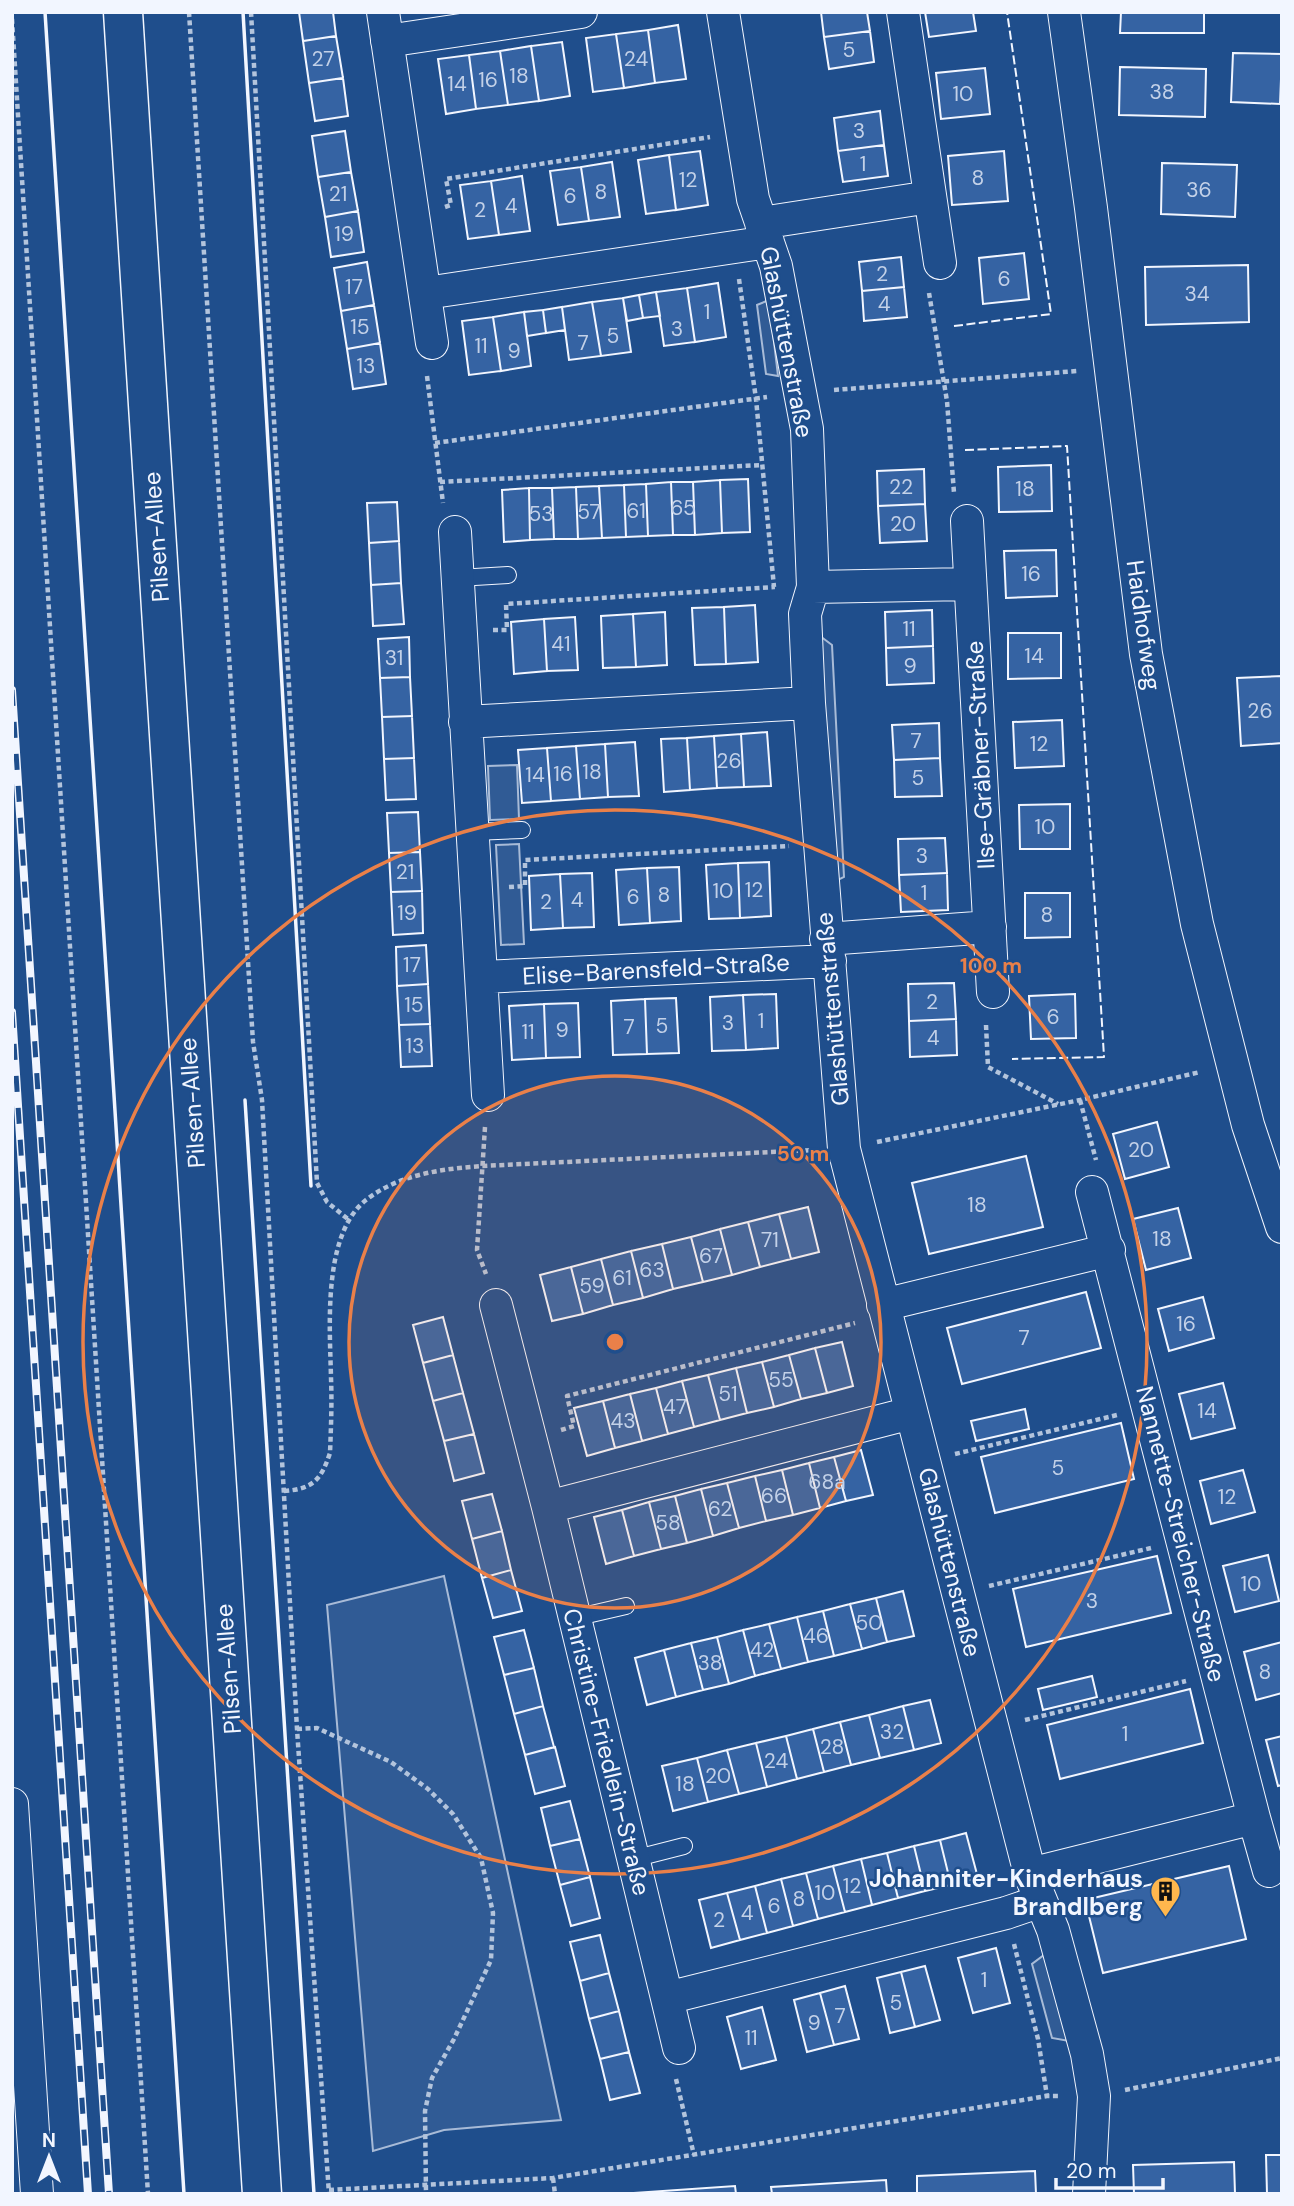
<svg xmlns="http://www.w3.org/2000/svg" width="1294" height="2206" font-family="'DM Sans',sans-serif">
	<rect width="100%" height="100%" fill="#1f4e8c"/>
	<path fill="#305b95" stroke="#a8bbd7" stroke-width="2" d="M769,300l9,76 -12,-2 -9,-69z
		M820,636l12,9 12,232 -12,6z
		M517,765l2,54 -29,1 -2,-54z
		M519,844l5,100 -23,1 -5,-100z
		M444,1576l117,544 -117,10 -71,21 -46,-546z
		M1044,1955l25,86 -17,-3 -20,-74z"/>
	<path fill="#3563a3" stroke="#f2f6ff" stroke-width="2" d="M299,12h34l3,24 -33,5z
		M821,12h46l3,19 -46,6z
		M925,12h48l3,19 -47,6z
		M1121,12h83v21h-84z
		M678,25l8,54 -31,4 -7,-53z
		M648,30l7,53 -31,5 -8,-54z
		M870,31l4,31 -45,7 -5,-32z
		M616,34l8,54 -31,4 -7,-54z
		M336,36l7,42 -34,5 -6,-42z
		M562,42l8,54 -31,5 -8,-55z
		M531,46l8,55 -31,4 -8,-54z
		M500,51l8,54 -32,4 -7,-54z
		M1233,53l49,1 -2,50 -49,-2z
		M469,55l7,54 -30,5 -8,-55z
		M1120,67l86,2 -1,48 -86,-2z
		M985,68l5,46 -49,5 -5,-46z
		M343,78l5,38 -33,5 -6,-38z
		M880,111l4,34 -46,6 -4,-33z
		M345,131l6,41 -33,5 -6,-41z
		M884,145l4,31 -45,6 -5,-31z
		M700,151l8,54 -32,5 -7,-55z
		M1004,151l4,50 -56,4 -4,-49z
		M669,155l7,55 -30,4 -8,-54z
		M612,162l8,55 -31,4 -8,-54z
		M1162,163l75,2 -2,52 -74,-3z
		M581,167l8,54 -31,4 -8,-54z
		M351,172l7,39 -33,6 -7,-40z
		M522,176l8,55 -31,4 -8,-54z
		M491,181l8,54 -31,4 -8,-54z
		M358,211l6,41 -33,5 -6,-40z
		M1024,253l5,46 -46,5 -4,-46z
		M901,257l3,30 -42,4 -3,-29z
		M367,262l7,43 -33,6 -7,-43z
		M1248,265l1,57 -103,3 -1,-58z
		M718,283l8,54 -31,5 -8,-54z
		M904,287l3,30 -43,4 -2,-30z
		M687,288l8,54 -31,4 -8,-54z
		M656,292l4,24 -17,2 -4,-23z
		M639,295l4,23 -16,3 -4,-23z
		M623,298l8,54 -30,4 -9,-54z
		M592,302l9,54 -32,4 -7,-53z
		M374,305l6,38 -33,6 -6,-38z
		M562,307l3,23 -19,3 -3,-23z
		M543,310l3,23 -19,3 -3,-24z
		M524,312l7,54 -30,5 -8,-54z
		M493,317l8,54 -32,4 -7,-54z
		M380,343l6,41 -33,5 -6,-40z
		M1051,465l1,46 -53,1 -1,-45z
		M924,469l1,35 -47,2 -1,-35z
		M748,479l2,53 -28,1 -2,-53z
		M720,480l2,53 -27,2 -2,-53z
		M671,482l2,53 -25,1 -2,-52z
		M671,482h22l2,53h-22z
		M646,484l2,52 -22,1 -2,-52z
		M624,485l2,52 -24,1 -3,-52z
		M599,486l3,52 -24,1 -2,-52z
		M576,487l2,52h-24l-2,-51z
		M529,488l1,52 -26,2 -2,-52z
		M529,488h23l2,51 -24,1z
		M397,502l2,39 -30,2 -2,-40z
		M925,504l2,37 -47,2 -2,-37z
		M399,541l2,42 -30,2 -2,-42z
		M1056,550l1,46 -51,2 -2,-47z
		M401,583l3,41 -31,2 -2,-41z
		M755,605l3,57 -32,2 -2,-57z
		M724,607l2,57 -31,1 -3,-57z
		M932,610l1,36 -47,2 -1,-36z
		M665,612l2,53 -31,2 -3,-53z
		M633,614l3,53 -33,1 -2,-52z
		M575,617l3,53 -31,1 -3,-52z
		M544,619l3,52 -33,3 -3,-52z
		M1008,633h53v45l-53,1z
		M409,637l1,40 -30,1 -2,-39z
		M933,646l1,37 -47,2 -1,-37z
		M1282,676v67l-41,3 -4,-68z
		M410,677l2,39 -30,1 -2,-39z
		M412,716l2,42 -30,1 -2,-42z
		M1062,720l2,46 -49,2 -2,-46z
		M939,723l1,35 -46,2 -2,-35z
		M767,732l4,54 -27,1 -3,-53z
		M741,734l3,53 -27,1 -3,-52z
		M714,736l3,52 -27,2 -3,-52z
		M687,738l3,52 -26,2 -3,-53z
		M635,742l4,54 -31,1 -3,-53z
		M605,744l3,53 -28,2 -4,-53z
		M576,746l4,53 -29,2 -4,-53z
		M547,748l4,53 -29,2 -4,-53z
		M414,758l2,41 -30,1 -2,-41z
		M940,758l2,38 -47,1 -1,-37z
		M1070,804v45h-50l-1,-44z
		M418,812l2,40 -31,1 -2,-40z
		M945,838l2,35 -48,2 -1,-36z
		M420,852l2,39 -31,1 -2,-39z
		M769,862l2,54 -31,2 -2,-55z
		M738,863l2,55 -31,1 -3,-54z
		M679,867l2,54 -31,2 -3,-55z
		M647,868l3,55 -31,2 -3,-55z
		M592,873l2,54 -31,1 -3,-54z
		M947,873l1,37 -47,2 -2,-37z
		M560,874l3,54 -32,2 -2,-54z
		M422,891l1,42 -30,2 -2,-43z
		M1025,893h45v44l-45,1z
		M426,945l2,39 -31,2 -1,-39z
		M954,983l2,36 -47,2 -1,-37z
		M428,984l2,40 -31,1 -2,-39z
		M776,994l2,54 -32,2 -3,-55z
		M1075,994l1,44 -45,1 -2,-43z
		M743,995l3,55 -34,1 -2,-54z
		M676,998l3,55 -32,1 -2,-55z
		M645,999l2,55 -34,1 -2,-54z
		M578,1003l2,54 -34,1 -2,-54z
		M544,1004l2,54 -34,2 -3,-54z
		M956,1019l1,36 -47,2 -1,-36z
		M430,1024l2,42 -31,1 -2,-42z
		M1157,1122l12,45 -44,12 -12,-45z
		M1026,1156l17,71 -114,27 -17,-71z
		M808,1207l11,45 -28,7 -12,-45z
		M1178,1208l13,50 -45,12 -13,-51z
		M779,1214l12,45 -31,8 -12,-45z
		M748,1222l12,45 -28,8 -12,-46z
		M720,1229l12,46 -29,7 -12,-45z
		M691,1237l12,45 -30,7 -11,-45z
		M662,1244l11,45 -30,9 -12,-47z
		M631,1251l12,47 -30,7 -12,-46z
		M601,1259l12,46 -30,9 -12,-47z
		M571,1267l12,47 -31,7 -12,-46z
		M1086,1292l15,56 -139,36 -15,-56z
		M1203,1297l11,41 -45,13 -11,-42z
		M443,1317l10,38 -30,8 -10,-38z
		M842,1342l11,44 -26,7 -12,-45z
		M815,1348l12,45 -26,6 -12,-44z
		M453,1355l10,38 -30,8 -10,-38z
		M789,1355l12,44 -27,8 -12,-45z
		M762,1362l12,45 -27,6 -11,-45z
		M736,1368l11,45 -27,7 -12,-45z
		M708,1375l12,45 -26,7 -12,-46z
		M682,1381l12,46 -26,7 -12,-46z
		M1223,1383l12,45 -44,11 -12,-45z
		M656,1388l12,46 -26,7 -12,-47z
		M463,1393l11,41 -30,7 -11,-40z
		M630,1394l12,47 -27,7 -12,-47z
		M603,1401l12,47 -28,8 -13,-48z
		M1025,1409l4,20 -53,12 -5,-20z
		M1121,1423l13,56 -139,34 -14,-56z
		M474,1434l10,39 -30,8 -10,-40z
		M861,1450l12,45 -27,6 -12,-44z
		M834,1457l12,44 -26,7 -11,-45z
		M809,1463l11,45 -27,7 -11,-45z
		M782,1470l11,45 -27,6 -11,-45z
		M1243,1470l12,42 -44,12 -11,-43z
		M755,1476l11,45 -27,7 -12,-45z
		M727,1483l12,45 -26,8 -12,-47z
		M701,1489l12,47 -26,7 -12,-47z
		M492,1494l10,37 -30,8 -10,-38z
		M675,1496l12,47 -26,6 -12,-47z
		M649,1502l12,47 -27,7 -12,-46z
		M622,1510l12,46 -28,8 -12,-47z
		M502,1531l9,39 -29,8 -10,-39z
		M1268,1555l11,46 -44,11 -12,-46z
		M1157,1556l14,57 -145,34 -13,-58z
		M511,1570l11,41 -29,7 -11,-40z
		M903,1591l11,45 -27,6 -11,-44z
		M876,1598l11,44 -25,7 -12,-45z
		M850,1604l12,45 -28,7 -11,-45z
		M823,1611l11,45 -26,6 -11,-45z
		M797,1617l11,45 -27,7 -12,-45z
		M769,1624l12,45 -26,7 -12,-46z
		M524,1630l10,38 -30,7 -10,-38z
		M743,1630l12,46 -26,8 -12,-47z
		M717,1637l12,47 -26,6 -12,-47z
		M1282,1642v51l-26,7 -12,-48z
		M691,1643l12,47 -27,7 -12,-47z
		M664,1650l12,47 -29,8 -12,-47z
		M534,1668l9,38 -29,8 -10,-39z
		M1092,1676l5,21 -54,13 -5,-21z
		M1190,1689l13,54 -143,36 -13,-54z
		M930,1700l11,43 -27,7 -11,-44z
		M543,1706l11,41 -29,8 -11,-41z
		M903,1706l11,44 -34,8 -11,-43z
		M869,1715l11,43 -29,7 -11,-43z
		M840,1722l11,43 -27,7 -11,-43z
		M813,1729l11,43 -27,7 -11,-43z
		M786,1736l11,43 -30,8 -11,-44z
		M1282,1736v49l-4,1 -12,-46z
		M756,1743l11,44 -28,7 -12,-44z
		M555,1747l10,39 -30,8 -10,-39z
		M727,1750l12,44 -31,8 -11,-44z
		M697,1758l11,44 -35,9 -11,-45z
		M570,1801l10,38 -30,7 -9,-38z
		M966,1833l12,45 -27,7 -11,-45z
		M580,1839l10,38 -30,8 -10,-39z
		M940,1840l11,45 -26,6 -11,-45z
		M914,1846l11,45 -27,7 -11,-45z
		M887,1853l11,45 -26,7 -11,-46z
		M861,1859l11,46 -27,7 -12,-46z
		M833,1866l12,46 -27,7 -12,-46z
		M1229,1866l17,73 -143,34 -18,-73z
		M806,1873l12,46 -25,7 -12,-47z
		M590,1877l10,41 -29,8 -11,-41z
		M781,1879l12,47 -26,7 -12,-47z
		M755,1886l12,47 -27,7 -13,-47z
		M727,1893l13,47 -29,8 -12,-48z
		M600,1935l9,38 -29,8 -10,-39z
		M996,1948l14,55 -37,10 -15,-55z
		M925,1966l15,54 -25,7 -14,-55z
		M901,1972l14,55 -25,6 -13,-55z
		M609,1973l10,38 -30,8 -9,-38z
		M845,1986l14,53 -25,6 -14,-52z
		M820,1993l14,52 -27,7 -13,-52z
		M762,2007l14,53 -35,9 -14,-52z
		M619,2011l10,41 -29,7 -11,-40z
		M629,2052l11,41 -30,7 -10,-41z
		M1266,2155h16v39h-15z
		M1234,2162l1,32h-101l-1,-29z
		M1035,2171l1,23h-119v-18z
		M886,2180l1,14h-115l-1,-7z
		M735,2186l1,8h-117z"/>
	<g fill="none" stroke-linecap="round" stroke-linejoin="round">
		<defs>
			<path id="lane" d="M458,578l50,-3
				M473,832l49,-2
				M574,1618l52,-12
				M633,1859l51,-13"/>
			<path id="street" d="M383,12l49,331
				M723,12l30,187 23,67 31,163 6,158 -8,27 4,89 35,446 186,725 23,56 34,124 7,42 -5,98
				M903,12l37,251
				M1064,12l27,196 55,446 51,270 51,201 34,102
				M387,41l194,-29
				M761,223l169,-26
				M426,293l342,-51
				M967,521l26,471
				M455,532l33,563
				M813,587l156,-3
				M465,722l344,-19
				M826,939l164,-12
				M482,977l348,-16
				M1092,1192l162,626 15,53
				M496,1305l52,202 119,491 339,-85 35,-12
				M883,1305l226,-55
				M548,1507l363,-94
				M12,1804l25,390
				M1030,1874l224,-56
				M667,1998l12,50"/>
			<path id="primary" d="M123,12l139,2182"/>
		</defs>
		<use href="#lane" stroke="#f2f6ff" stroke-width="18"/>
		<use href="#street" stroke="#f2f6ff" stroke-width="34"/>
		<use href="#primary" stroke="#f2f6ff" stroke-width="41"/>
		<path stroke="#b3c4dc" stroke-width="4.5" stroke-dasharray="5 3.5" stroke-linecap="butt" d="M189,12l64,1030 9,58 35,629 32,465
			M251,12l66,1171 10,19 22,18
			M12,19l136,2175
			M445,207l6,-2 -5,-26 264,-42
			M739,279l17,120 18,188h3
			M929,293l18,108 7,92
			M427,376l16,127
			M834,390l243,-19
			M435,443l332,-46
			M440,482l322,-17
			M493,630h14l-1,-26 268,-17
			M509,887l16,-1v-26l264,-14
			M986,1025l2,42 70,37
			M1080,1100l16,60
			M485,1127l-8,123 9,24
			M877,1142l203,-42 120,-28
			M561,1430l13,-4 -7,-30 288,-73
			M955,1454l162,-39
			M284,1491c29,-2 37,-11 46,-38 1,-25 2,-50 1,-75 -1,-50 -9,-143 35,-178 33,-26 76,-31 116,-34l331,-16
			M989,1586l162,-38
			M1025,1720l161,-39
			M297,1729l20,-1 74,34 37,27 25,25 28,44 12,55 -2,47 -37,79 -22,39 -7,33 1,83
			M1014,1944l24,95 9,57
			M676,2079l18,76
			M1125,2090l157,-32
			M553,2178l2,16
			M329,2190l224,-12 494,-82h14"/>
		<use href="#lane" stroke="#1f4e8c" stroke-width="16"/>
		<use href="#street" stroke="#1f4e8c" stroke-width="32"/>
		<use href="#primary" stroke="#1f4e8c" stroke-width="38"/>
		<defs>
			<path id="rail" d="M12,690l97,1504
				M12,1012l76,1182"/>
		</defs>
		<use href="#rail" stroke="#f2f6ff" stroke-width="8"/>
		<use href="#rail" stroke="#1f4e8c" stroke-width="5" stroke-dasharray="16" stroke-linecap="butt"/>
		<path stroke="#f2f6ff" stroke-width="2" stroke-dasharray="9 3.5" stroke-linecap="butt" d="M954,326l97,-12 -44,-302
			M965,450l102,-4 37,611 -92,2"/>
		<path stroke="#f2f6ff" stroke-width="3.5" d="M45,12l139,2182
			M243,12l68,1174
			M245,1100l69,1094"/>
	</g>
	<circle cx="615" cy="1342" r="266" fill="#ea8049" fill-opacity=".12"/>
	<g fill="none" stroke="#ea8049" stroke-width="3.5">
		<circle cx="615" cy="1342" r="266"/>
		<circle cx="615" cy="1342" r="532"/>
	</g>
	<defs>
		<symbol id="building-pin" viewBox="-11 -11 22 30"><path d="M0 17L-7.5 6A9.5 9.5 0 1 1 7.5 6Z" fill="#ffb74d" stroke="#1f4e8c"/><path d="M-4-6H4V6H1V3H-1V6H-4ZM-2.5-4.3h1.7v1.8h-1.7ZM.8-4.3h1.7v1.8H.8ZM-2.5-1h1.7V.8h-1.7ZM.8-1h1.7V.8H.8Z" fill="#111"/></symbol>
	</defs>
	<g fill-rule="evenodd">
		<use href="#building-pin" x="1148" y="1874" width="35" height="47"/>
	</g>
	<g text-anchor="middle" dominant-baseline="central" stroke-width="5" stroke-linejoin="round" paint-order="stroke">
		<g font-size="21" fill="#c3d1e8">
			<text x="849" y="50">5</text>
			<text x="323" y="59">27</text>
			<text x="636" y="59">24</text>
			<text x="519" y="76">18</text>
			<text x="488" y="80">16</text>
			<text x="457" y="84">14</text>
			<text x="1162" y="92">38</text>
			<text x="963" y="94">10</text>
			<text x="859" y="131">3</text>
			<text x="863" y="164">1</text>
			<text x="978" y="178">8</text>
			<text x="688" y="180">12</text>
			<text x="1199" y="190">36</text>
			<text x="601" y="192">8</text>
			<text x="338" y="194">21</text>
			<text x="570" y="196">6</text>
			<text x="511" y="206">4</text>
			<text x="480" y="210">2</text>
			<text x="344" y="234">19</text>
			<text x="882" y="274">2</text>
			<text x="1004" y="279">6</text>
			<text x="354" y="287">17</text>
			<text x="1197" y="294">34</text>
			<text x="884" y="304">4</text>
			<text x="707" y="312">1</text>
			<text x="360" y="327">15</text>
			<text x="677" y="329">3</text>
			<text x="613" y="336">5</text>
			<text x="583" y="343">7</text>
			<text x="481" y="346">11</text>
			<text x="514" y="351">9</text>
			<text x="366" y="366">13</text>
			<text x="901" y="487">22</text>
			<text x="1025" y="489">18</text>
			<text x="683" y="508">65</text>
			<text x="636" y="511">61</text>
			<text x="589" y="512">57</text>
			<text x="541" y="514">53</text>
			<text x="903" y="524">20</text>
			<text x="1031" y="574">16</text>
			<text x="909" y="629">11</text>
			<text x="561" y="644">41</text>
			<text x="1034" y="656">14</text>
			<text x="394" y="658">31</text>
			<text x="910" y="666">9</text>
			<text x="1260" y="711">26</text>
			<text x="916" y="741">7</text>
			<text x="1039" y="744">12</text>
			<text x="729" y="761">26</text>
			<text x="592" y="772">18</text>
			<text x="563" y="774">16</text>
			<text x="535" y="775">14</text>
			<text x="918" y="778">5</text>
			<text x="1045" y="827">10</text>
			<text x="922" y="856">3</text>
			<text x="405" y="872">21</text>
			<text x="754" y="890">12</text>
			<text x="723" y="891">10</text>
			<text x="924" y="893">1</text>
			<text x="664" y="895">8</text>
			<text x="633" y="897">6</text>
			<text x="577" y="900">4</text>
			<text x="546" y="902">2</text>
			<text x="407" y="913">19</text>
			<text x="1047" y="915">8</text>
			<text x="412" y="965">17</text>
			<text x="932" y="1002">2</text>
			<text x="414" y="1005">15</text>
			<text x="1053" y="1017">6</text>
			<text x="761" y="1021">1</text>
			<text x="728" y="1023">3</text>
			<text x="662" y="1026">5</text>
			<text x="629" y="1027">7</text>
			<text x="562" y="1030">9</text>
			<text x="528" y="1032">11</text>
			<text x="933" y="1038">4</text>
			<text x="415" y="1046">13</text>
			<text x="1141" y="1150">20</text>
			<text x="977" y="1205">18</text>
			<text x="1162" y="1239">18</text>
			<text x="770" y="1240">71</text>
			<text x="711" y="1256">67</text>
			<text x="652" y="1270">63</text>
			<text x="622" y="1278">61</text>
			<text x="592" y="1286">59</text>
			<text x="1186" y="1324">16</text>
			<text x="1024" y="1338">7</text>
			<text x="781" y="1380">55</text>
			<text x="728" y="1394">51</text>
			<text x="675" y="1407">47</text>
			<text x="1207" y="1411">14</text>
			<text x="623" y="1421">43</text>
			<text x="1058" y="1468">5</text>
			<text x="827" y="1482">68a</text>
			<text x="774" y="1496">66</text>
			<text x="1227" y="1497">12</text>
			<text x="720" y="1509">62</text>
			<text x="668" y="1523">58</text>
			<text x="1251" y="1584">10</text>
			<text x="1092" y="1601">3</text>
			<text x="869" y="1623">50</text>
			<text x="816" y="1636">46</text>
			<text x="762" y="1650">42</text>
			<text x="710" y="1663">38</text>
			<text x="1265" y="1672">8</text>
			<text x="892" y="1732">32</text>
			<text x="1125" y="1734">1</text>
			<text x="832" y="1747">28</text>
			<text x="776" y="1761">24</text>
			<text x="718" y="1776">20</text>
			<text x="685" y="1784">18</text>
			<text x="852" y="1886">12</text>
			<text x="825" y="1893">10</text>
			<text x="799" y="1899">8</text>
			<text x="774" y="1906">6</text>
			<text x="747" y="1913">4</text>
			<text x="719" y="1920">2</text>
			<text x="984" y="1980">1</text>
			<text x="896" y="2003">5</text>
			<text x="840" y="2016">7</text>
			<text x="814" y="2023">9</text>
			<text x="751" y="2038">11</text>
		</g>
		<g font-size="24" fill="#f2f6ff" stroke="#1f4e8c">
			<text transform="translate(787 342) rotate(79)">Glashüttenstraße</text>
			<text transform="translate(156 537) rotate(-94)">Pilsen-Allee</text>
			<text transform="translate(1144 625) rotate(82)">Haidhofweg</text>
			<text transform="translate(980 755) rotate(-93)">Ilse-Gräbner-Straße</text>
			<text transform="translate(656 969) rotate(-3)">Elise-Barensfeld-Straße</text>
			<text transform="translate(832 1009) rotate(-95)">Glashüttenstraße</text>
			<text transform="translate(192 1103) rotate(-94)">Pilsen-Allee</text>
			<text transform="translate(1181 1534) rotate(76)">Nannette-Streicher-Straße</text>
			<text transform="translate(950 1562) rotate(76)">Glashüttenstraße</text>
			<text transform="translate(228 1669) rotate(-94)">Pilsen-Allee</text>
			<text transform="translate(607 1752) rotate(76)">Christine-Friedlein-Straße</text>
		</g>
		<g font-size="24" font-weight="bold" fill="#f2f6ff" stroke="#1f4e8c" text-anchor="end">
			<text x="1143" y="1878">Johanniter-Kinderhaus<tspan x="1143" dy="28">Brandlberg</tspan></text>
		</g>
	</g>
	<circle cx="615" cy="1342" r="10" fill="#ea8049" stroke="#1f4e8c" stroke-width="3.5"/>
	<g font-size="21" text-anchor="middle" font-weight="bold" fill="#ea8049" stroke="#1f4e8c" stroke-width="5" stroke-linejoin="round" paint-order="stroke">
		<text x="991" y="973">100 m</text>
		<text x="803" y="1161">50 m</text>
	</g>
	<rect width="1294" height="2206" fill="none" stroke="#f2f6ff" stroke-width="28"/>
	<g transform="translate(49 2157)" stroke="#1f4e8c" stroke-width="5" paint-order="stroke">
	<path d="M0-5L12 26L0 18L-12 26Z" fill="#f2f6ff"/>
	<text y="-10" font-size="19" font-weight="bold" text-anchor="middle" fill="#f2f6ff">N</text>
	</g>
	<path d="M1056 2178v10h107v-10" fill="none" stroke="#f2f6ff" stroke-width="3.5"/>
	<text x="1066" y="2178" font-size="21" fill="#f2f6ff" stroke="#1f4e8c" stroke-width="5" paint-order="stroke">20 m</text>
</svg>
